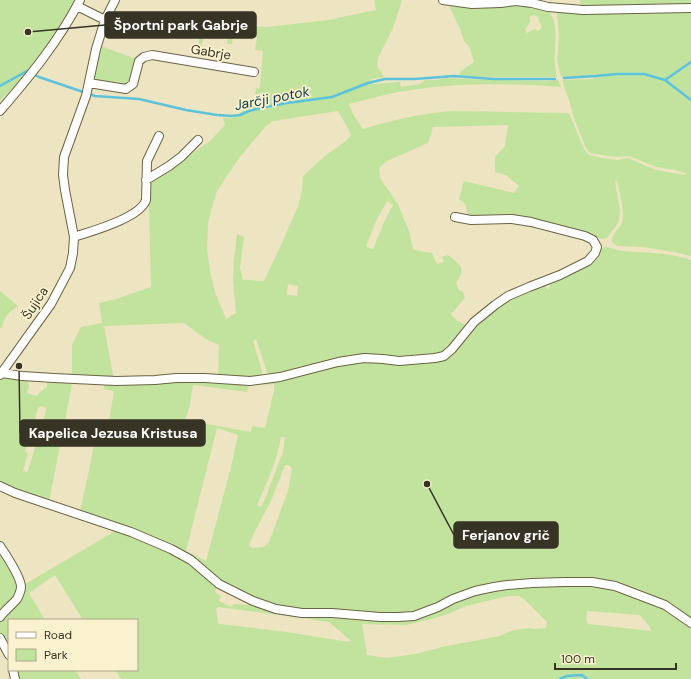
<svg xmlns="http://www.w3.org/2000/svg" width="691" height="679" font-family="'DM Sans',sans-serif">
	<rect width="100%" height="100%" fill="#ede4c1"/>
	<path fill="#c2e39d" fill-rule="evenodd" d="M0,0h75c-14,25 -29,50 -48,72 -8,10 -18,20 -27,29z
		M374,0h28l-9,28 -15,30 -1,8 7,11 -13,2 2,5 27,-2 1,5 19,-3 5,-4h12l9,-2 45,2 58,1 9,-1 3,7c-52,-4 -110,-5 -162,5 -17,3 -33,8 -50,12l5,12 9,13c29,-9 59,-16 90,-18l116,2 15,36 5,6 13,3 16,2 10,-2 28,12 29,5 1,-2 -11,-3 -19,-3 -27,-11 -11,1 -10,-1 -18,-3 -4,-5 -7,-17 -6,-16 -3,-12 -8,-23 32,-1v-3l-33,1 -4,-17 2,-24 -2,-23 2,-2 132,-1v246c-24,-6 -49,-10 -74,-10l-5,-4c-1,-8 8,-13 10,-20 3,-9 -3,-33 -5,-42l-2,1 5,30 -1,9 -3,6 -9,12 -4,1 -6,-1 -22,-8 -102,-11 -5,-4 -3,-11 -6,-5 5,-18 50,12 5,-7 -13,-11 -11,-3v-15l10,-11 3,-21 -75,2 -5,16 -41,18 -8,7 1,10 18,26 11,27 4,18 6,2 13,2 5,11 7,-2 -2,-5 6,-2c12,10 19,12 8,28l3,7 4,2 2,6 -14,16 5,6 12,6 -26,29 -33,3 -20,-1 -112,18h-9l-12,-36 -3,2 9,30v4l-1,2h-43l1,-32 -13,-6 -22,-16 -80,3 10,54 -42,-2v-33l9,-18 21,-4 -3,-20 17,-4 35,-12 -2,-80v-24l61,-42 15,-16 -2,-7h10l1,-3c4,-1 6,-2 9,-4 11,-6 12,-12 13,-24l2,2 2,-2 3,-36 -8,-1 2,-13 -24,-3 -1,10h-5l1,-10 -22,-5 -5,19 -3,-2 3,-18 -12,-1 -3,-3 -10,-1 4,-8 54,11 33,1 70,-8v-1l39,-8zM338,111l8,14 5,10 -4,5 -22,16 -22,20 -1,15 -4,15 -17,39 -17,36c-7,1 -14,-2 -21,-1l-3,-12 4,-31 -7,-3 -3,26 -1,20 3,33 -10,6 -11,-27 -5,-21 -3,-22 1,-26 4,-16 5,-16 22,-33 26,-31 8,-6zM387,201l6,4 -8,15 -12,29 -7,-2 9,-24zM288,284l10,2 -1,10 -10,-1z
		M580,0h111v6l-110,2z
		M520,4c7,1 22,3 27,7 14,8 6,41 8,54 0,4 1,8 2,12h-61l-37,-1 2,-5 13,-9 -5,-16 -5,-5 -4,-12 -10,-21v-3zM534,15l4,2 4,11 -4,3 -3,-2 -8,4 -2,-3 6,-10 -2,-3z
		M101,46l35,13 -6,23 -3,3 -5,1v-3l-8,-2v3c-8,-1 -17,-1 -21,-9z
		M606,247c6,1 11,3 16,4 23,2 47,1 69,9v359l-16,-13 -24,-10 -28,-9 -128,-4 -83,31 -29,2 -107,-9 -45,-17 -39,-32 -112,-46 9,-42 9,-45 10,2 6,-36 -10,-2v-4l105,-4 93,-8 62,-13h75l61,-57 44,-19 4,6 2,-2 -1,-6 53,-34zM274,384v6l-9,38 -13,-2 -1,6 -66,-12 5,-15 3,-20 54,7 2,-7zM217,428l21,7 -7,32 -25,94 -20,-10zM281,437h4l-2,15 -18,47 -4,8 -4,-2c10,-22 20,-45 24,-68zM285,465h4l3,4 -4,22 -19,51 -5,5 -12,1 -3,-3 7,-16 15,-28z
		M0,291l18,15c-4,3 -9,6 -12,11 -3,4 -2,8 -6,12z
		M4,377l24,4 1,6 -2,6 10,3 3,-4 7,-5v-5l25,2 -23,118 -49,-17v-105zM41,406l5,2v3l-18,60 -2,1 -3,-1 5,-18 -3,-1 13,-44z
		M117,530l54,22 27,17 20,16 -3,7 6,4 -2,5 12,6 3,-3 11,1 8,-1 142,15 81,-25 27,-6 54,-4 45,2 54,17 35,22v54h-570l-6,-9h22v-50h-54l-28,-45 -26,18 16,27h-36v30l-9,-17v-12l22,-35zM508,596h11l6,4 22,22 -1,6 -10,1 -8,-1 -17,3 -12,5 -25,5 -28,5 -31,8 -28,4 -20,-3 -5,-31 44,1 22,-5 20,-6 18,-8zM218,607l62,8 49,7 21,18 -1,2 -62,-10 -67,-8 -2,-1 -2,-14zM587,611l53,4 10,12 1,4 -63,-7 -2,-5z
		M0,552l16,27 2,13 -18,21z
		M16,670h59l6,9h-63z"/>
	<g fill="none" stroke-linecap="round" stroke-linejoin="round">
		<path stroke="#5cc3dd" stroke-width="2.5" d="M564,78l32,-2 21,-2h27l21,6 26,20
			M665,80l26,-18
			M0,86l27,-15 12,6 56,19 44,3 47,11 31,5 14,1 9,-1 9,-4 11,-3 27,-5 45,-6 36,-14 17,-4h30l39,-3 39,3h62
			M560,679l7,-3 15,-1 5,4"/>
		<defs>
			<path id="minor" d="M443,0l29,4 29,-1 15,-2 16,2 16,4 35,3 108,-2
				M77,6l28,14
				M89,83l37,6 7,-5 6,-23 5,-4 8,-2 102,17
				M0,111c30,-35 59,-70 80,-111
				M146,180l23,-14 12,-9 17,-17
				M74,237c18,-6 66,-19 72,-37l1,-39 12,-25
				M2,373l20,3 32,2 62,3 39,-1 21,-2h29l45,3 30,-4 58,-15 26,-4 19,1 16,2 36,-3 9,-2 8,-7 22,-27 21,-17 13,-9 21,-9 31,-12 28,-14 7,-8 2,-6 -4,-7 -8,-4 -54,-14 -19,-3 -41,1 -16,-3
				M0,375l51,-71 19,-36 3,-15 1,-16 -9,-47 -2,-15 1,-18 22,-61 10,-47 9,-29 10,-20
				M0,486l15,7 116,39 40,17 20,11 28,24 34,17 23,8 26,4h30l48,4h18l16,-1 24,-9 15,-8 22,-8 19,-4 13,-2 25,-2 33,-1h27l23,4 50,19 26,18
				M0,546c6,9 21,31 21,41 0,4 -2,8 -4,12 -5,6 -12,11 -17,18
				M0,638l9,17
				M13,670l2,9"/>
		</defs>
		<use href="#minor" stroke="#6b6344" stroke-width="10"/>
		<use href="#minor" stroke="#fff" stroke-width="8"/>
	</g>
	<g text-anchor="middle" dominant-baseline="central" stroke-width="3.5" stroke-linejoin="round" paint-order="stroke">
		<g font-size="13" fill="#373426" stroke="#faf2ce">
			<text transform="translate(211 52) rotate(9)">Gabrje</text>
			<text transform="translate(35 303) rotate(-57)">Šujica</text>
		</g>
		<g font-size="14" font-style="italic" fill="#13414d" stroke="#faf2ce">
			<text transform="translate(272 98) rotate(-11)">Jarčji potok</text>
		</g>
	</g>
	<path fill="none" stroke="#373426" stroke-width="1.5" d="M28 32L105 25M19 366L20 433M427 484L454 535"/>
	<g fill="#373426" stroke="#faf2ce" stroke-width="1.5">
		<circle cx="28" cy="32" r="4"/>
		<circle cx="19" cy="366" r="4"/>
		<circle cx="427" cy="484" r="4"/>
	</g>
	<g fill="#373426" stroke="#373426" stroke-width="1.5">
		<rect x="105" y="12" width="151" height="26" rx="4"/>
		<rect x="20" y="420" width="185" height="26" rx="4"/>
		<rect x="454" y="522" width="104" height="26" rx="4"/>
	</g>
	<g font-size="14" text-anchor="middle" font-weight="bold" fill="#fff">
		<text x="181" y="30">Športni park Gabrje</text>
		<text x="113" y="438">Kapelica Jezusa Kristusa</text>
		<text x="506" y="540">Ferjanov grič</text>
	</g>
	<rect x="8" y="619" width="130" height="52" fill="#faf2ce" stroke="#aca68b"/>
	<rect x="16" y="632" width="20" height="6" fill="#ffffff" stroke="#aca68b"/>
	<text x="44" y="639" font-size="12" fill="#373426">Road</text>
	<rect x="16" y="649" width="20" height="12" fill="#c2e39d" stroke="#aca68b"/>
	<text x="44" y="659" font-size="12" fill="#373426">Park</text>
	<path d="M555 663v6h121v-6" fill="none" stroke="#373426" stroke-width="2"/>
	<text x="561" y="663" font-size="12" fill="#373426" stroke="#faf2ce" stroke-width="3" paint-order="stroke">100 m</text>
</svg>
